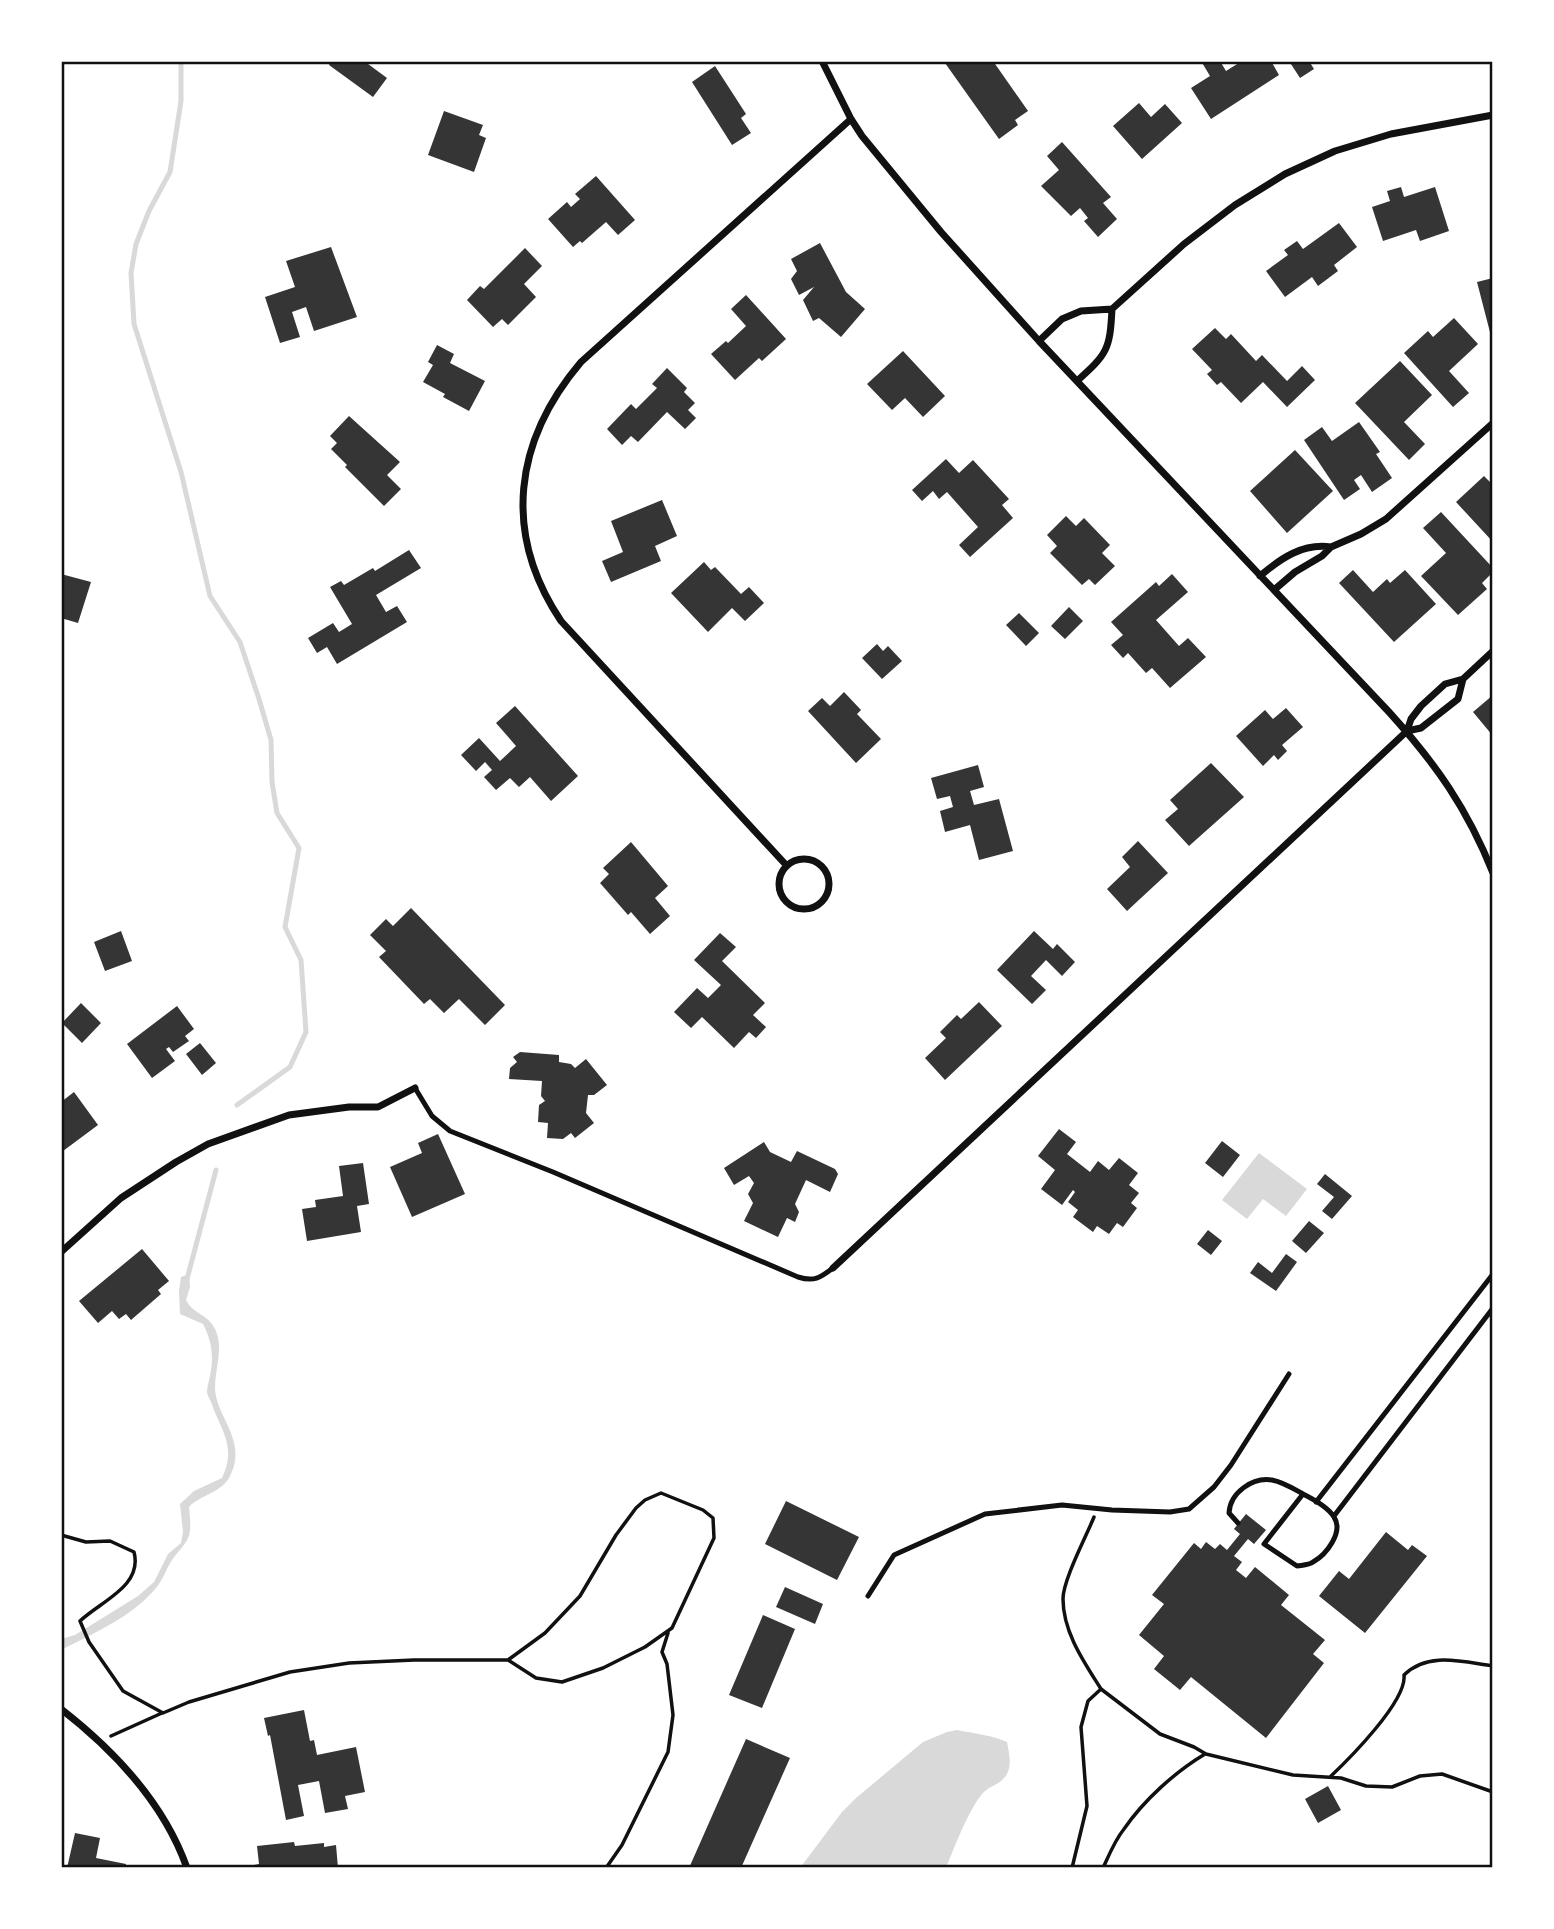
<svg xmlns="http://www.w3.org/2000/svg" width="1554" height="1929" font-family="Jost,sans-serif">
	<rect width="100%" height="100%" fill="#fff"/>
	<path fill="#d9d9d9" d="M1259,1153l48,36 -21,27 -23,-17 -16,20 -25,-19z
		M189,1274l1,13 -4,13c8,15 21,13 29,29 9,18 0,39 0,59 1,30 33,52 15,88 -8,17 -32,20 -41,31 3,32 2,29 -17,53 -6,9 -9,20 -16,28 -24,29 -62,45 -95,62v-11l14,-4 63,-39 16,-14 14,-28 13,-11 2,-11 -3,-28 14,-13 28,-13c15,-32 -1,-47 -11,-76 -1,-2 -4,-8 -4,-10 0,-5 2,-11 3,-16 4,-20 2,-34 -7,-52l-23,-10 -1,-23 2,-14z
		M957,1730c15,3 38,6 50,12 2,10 5,23 0,32 -6,11 -19,12 -25,20 -15,19 -27,52 -36,74h-146l42,-56 14,-14 67,-56 24,-10z"/>
	<g fill="none" stroke-linecap="round" stroke-linejoin="round">
		<path stroke="#d9d9d9" stroke-width="5" d="M181,61v40l-11,71 -21,39 -13,33 -5,29 3,51 47,148 29,124 30,46 19,57 12,41 1,42 5,31 22,35 -14,79 16,33 5,72 -16,35 -53,38
			M187,1279l29,-109"/>
	</g>
	<path fill="#353535" d="M331,61h33l23,17 -14,19 -44,-32z
		M947,61h46l35,50 -13,9 3,5 -19,14 -54,-76z
		M1201,61h19l6,10 16,-10h29l8,14 -68,44 -20,-31 19,-12z
		M1289,61h20l5,8 -14,9z
		M715,66l31,48 -5,4 10,15 -19,12 -40,-63z
		M1139,103l12,14 14,-13 17,19 -40,36 -29,-33z
		M444,111l39,14 -4,10 7,3 -12,34 -46,-17z
		M1062,142l49,55 -8,6 14,16 -19,18 -14,-16 4,-3 -8,-10 -9,8 -30,-30 18,-16 -12,-14z
		M596,176l39,44 -17,15 -12,-13 -24,21 -2,-2 -7,6 -25,-28 19,-17 4,5 9,-8 -5,-5z
		M1401,187l3,10 31,-10 14,44 -29,10 -4,-11 -33,11 -11,-34 18,-6 -3,-10z
		M1339,223l18,24 -23,18 4,6 -20,15 -6,-9 -27,20 -19,-26 22,-16 -4,-5 13,-9 6,8z
		M820,243l26,49 19,17 -24,28 -22,-19 -6,3 -10,-21 11,-13 -15,8 -8,-16 6,-8 -6,-12z
		M331,247l26,70 -43,14 -8,-24 -14,5 8,25 -20,6 -15,-46 30,-10 -9,-26z
		M525,248l17,18 -18,18 12,13 -28,28 -6,-6 -9,8 -26,-27 13,-14 4,3z
		M1493,278v62h-1l-15,-58z
		M746,295l40,44 -24,22 -3,-3 -24,22 -24,-26 15,-13 2,2 18,-17 -15,-17z
		M1454,318l24,26 -29,27 20,22 -16,14 -49,-54 24,-22 5,6z
		M1215,328l11,11 5,-5 25,27 6,-6 25,26 15,-15 13,14 -28,27 -24,-25 -22,21 -20,-21 -4,3 -10,-11 5,-4 -20,-21z
		M437,345l17,9 -4,9 35,18 -16,30 -26,-14 2,-3 -22,-12 10,-17 -5,-3z
		M903,351l42,45 -22,21 -18,-19 -13,12 -25,-26z
		M1400,361l32,34 -28,27 21,22 -16,16 -54,-57z
		M667,368l20,20 -3,4 11,11 -7,7 8,8 -11,11 -18,-17 -29,30 -7,-6 -9,9 -15,-16 24,-25 5,5 21,-21 -5,-4z
		M349,416l51,46 -13,13 14,14 -17,17 -39,-39 2,-2 -16,-16 6,-6 -7,-7z
		M1359,422l21,30 -4,2 16,24 -20,14 -11,-17 -7,5 6,9 -16,11 -40,-60 18,-13 10,14z
		M1295,450l38,41 -46,42 -37,-42z
		M946,459l13,14 14,-13 36,39 -7,6 11,13 -43,39 -11,-12 19,-18 -31,-35 -8,7 -6,-8 -11,10 -10,-11z
		M1484,476l6,6 3,-2v62l-37,-40z
		M662,500l15,36 -22,10 6,15 -50,21 -9,-21 21,-9 -12,-31z
		M1441,512l52,56v4l-11,11 5,6 -29,26 -37,-39 25,-23 -23,-25z
		M1066,516l10,10 8,-8 26,27 -8,8 13,13 -20,19 -6,-6 -7,6 -32,-32 7,-7 -10,-11z
		M409,550l12,18 -45,27 10,17 11,-6 10,16 -70,42 -10,-17 -10,6 -9,-15 25,-15 6,9 13,-8 -22,-37 11,-6 3,4 29,-17 2,3z
		M704,562l7,8 4,-3 26,27 8,-7 15,16 -19,18 -13,-13 -24,24 -37,-39z
		M1353,570l20,22 14,-13 3,4 15,-13 31,34 -42,38 -55,-59z
		M61,574l30,8 -13,41 -17,-5z
		M1172,574l16,18 -32,28 23,26 9,-8 18,19 -36,31 -18,-20 -6,5 -18,-20 -5,5 -12,-13 12,-10 -12,-13 45,-40 3,4z
		M1069,607l14,14 -18,18 -14,-13z
		M1019,613l20,20 -13,13 -20,-21z
		M877,644l6,7 5,-5 14,15 -20,18 -20,-21z
		M844,692l17,18 -4,4 24,25 -25,24 -48,-52 14,-13 8,8z
		M1493,695v41l-20,-24z
		M515,706l63,70 -27,25 -21,-24 -11,10 -9,-9 -14,12 -12,-13 8,-7 -7,-8 -9,9 -15,-16 18,-17 21,23 16,-15 -20,-23z
		M1286,708l17,19 -21,18 5,6 -9,9 -4,-5 -11,11 -27,-30 29,-26 8,9z
		M1211,763l33,34 -55,49 -24,-26 13,-11 -8,-9z
		M978,765l6,22 -14,4 4,14 25,-6 14,52 -34,9 -9,-35 -25,7 -5,-21 13,-4 -3,-11 -13,3 -6,-21z
		M1138,841l30,32 -41,38 -20,-22 23,-22 -8,-10z
		M631,842l37,44 -13,12 15,18 -20,18 -19,-22 -3,3 -28,-32 9,-9 -6,-6z
		M411,908l94,97 -20,20 -26,-26 -15,14 -14,-14 -6,5 -45,-47 7,-6 -16,-16 16,-16 7,7z
		M121,931l11,30 -27,10 -11,-29z
		M1034,931l19,18 4,-5 18,18 -13,14 -16,-16 -15,16 15,14 -14,14 -35,-34z
		M720,933l16,14 -14,14 43,42 -12,12 13,12 -10,11 -7,-6 -15,16 -32,-31 -11,11 -17,-16 23,-24 11,10 13,-13 -27,-25z
		M979,1002l23,24 -57,54 -20,-22 21,-20 -6,-6 17,-17 4,4z
		M81,1003l20,20 -19,20 -20,-20z
		M177,1006l17,23 -9,7 4,5 -16,11 -4,-5 -3,2 9,12 -23,17 -25,-34z
		M200,1043l16,20 -14,12 -16,-21z
		M520,1052l39,3v7l12,2 4,4 11,-9 21,26 -13,10h-6l-2,18 8,10 -19,15 -4,-5 -8,6 -16,-1 1,-15 -10,-1 1,-17 6,-4 -4,-5 1,-15 -33,-2 1,-11 7,-6 -4,-5z
		M74,1092l24,33 -35,26 -2,-3v-46z
		M1059,1129l17,13 -9,12 23,18 8,-11 11,9 10,-12 19,15 -9,12 10,8 -8,10 6,5 -14,19 -6,-4 -8,11 -12,-8 -4,6 -20,-15 5,-7 -10,-8 7,-10 -2,-2 -11,15 -21,-16 14,-19 -17,-14z
		M438,1134l27,60 -53,23 -22,-50 32,-14 -4,-10z
		M1222,1141l18,14 -17,22 -18,-14z
		M764,1142l6,10 21,10 6,-11 38,18 3,5 -8,18 -24,-12 -11,24 4,8 -4,10 -8,-4 -9,19 -34,-16 9,-18 -5,-9 6,-11 -5,-7 -15,9 -10,-17z
		M363,1163l6,41 -12,2 4,26 -54,9 -5,-32 14,-2 -1,-7 28,-4 -4,-30z
		M1325,1174l27,22 -20,23 -10,-8 12,-14 -17,-13z
		M1309,1221l15,12 -18,20 -14,-12z
		M1208,1230l14,11 -11,14 -14,-11z
		M142,1249l27,32 -11,9 3,4 -30,26 -5,-6 -7,5 -7,-8 -14,12 -19,-22z
		M1286,1254l11,8 -21,29 -26,-18 8,-11 14,11z
		M786,1501l73,36 -22,43 -72,-36z
		M1246,1514l20,16 -12,14 -6,-5 -14,17 8,6 -6,8 10,8 9,-11 34,28 -8,10 44,35 -12,14 11,9 -58,75 -75,-61 -11,13 -26,-21 10,-13 -25,-21 25,-31 -12,-9 42,-52 7,6 5,-7 9,7 5,-5 7,6 13,-16 -6,-5z
		M1386,1532l22,18 4,-5 15,11 -62,77 -46,-37 20,-25 10,8z
		M785,1587l38,17 -8,20 -39,-17z
		M763,1615l32,14 -33,79 -33,-13z
		M304,1710l6,31 4,-1 3,15 39,-8 9,45 -20,4 3,13 -23,4 -6,-32 -21,4 6,31 -18,4 -16,-85 -2,1 -4,-18z
		M746,1739l44,19 -49,110h-52z
		M1328,1786l13,24 -23,13 -13,-24z
		M75,1833l25,5 -4,20 30,6 -1,4h-58z
		M294,1842l1,4 29,-3v4l12,-2 2,23h-83l-1,-3 5,-1 -2,-18z"/>
	<g fill="none" stroke-linecap="round" stroke-linejoin="round">
		<path stroke="#111" stroke-width="3.5" d="M1094,1517c-8,20 -31,63 -31,82 0,33 21,63 38,90
			M61,1535l25,7 24,-1 24,11c9,34 -33,49 -54,69l9,21 34,49 40,22 26,-11 101,-30 59,-9 65,-3h94l37,-27 35,-37 36,-61 20,-27 9,-8 16,-7 42,17 10,8 1,20 -42,90 -27,19 -42,21 -41,14 -26,-4 -28,-18
			M111,1736l51,-23
			M1330,1777c19,-18 77,-76 74,-102 24,-24 59,-13 89,-9
			M606,1868l16,-23 46,-93 5,-37 -6,-51 -5,-12 6,-19
			M1072,1868l15,-62 -6,-79 7,-26 13,-12 59,45 34,13 12,7 87,21 48,3 25,8 26,1 28,-11 22,-2 51,18
			M1103,1868c6,-13 12,-28 21,-39 20,-29 51,-57 81,-75"/>
		<path stroke="#111" stroke-width="5" d="M415,1088l17,28 18,15 103,41 245,105c16,5 22,1 35,-9
			M1303,1494c10,5 25,13 31,23 10,15 -8,38 -21,45 -4,3 -10,3 -16,4l-33,-22z
			M1316,1502l177,-228
			M1334,1516l159,-208
			M1238,1523l-9,-10c1,-20 23,-36 43,-33 11,2 22,9 31,14
			M868,1596l26,-41 91,-41 77,-9 50,5 58,2 19,-3 25,-22 17,-22 58,-91"/>
		<path stroke="#111" stroke-width="7" d="M822,61l29,58 11,17 79,96 98,109 350,371c47,52 78,96 104,161
			M1039,341l23,-22 19,-8 31,-2 72,-65 51,-39 50,-31 50,-23 56,-17 102,-19
			M1077,381c30,-27 33,-31 35,-72
			M1260,576c21,-18 43,-33 71,-29
			M1274,590l21,-18 27,-16 9,-9 30,-13 25,-15 107,-96
			M1407,731l14,-3 37,-29 5,-20
			M779 884a25 25 0 1 1 50 0a25 25 0 1 1-50 0Z
			M787,866l-226,-245c-59,-88 -47,-180 20,-259l270,-243
			M61,1252l60,-54 55,-36 32,-18 81,-29 60,-8h29l37,-19
			M833,1268l574,-537 4,-12 10,-13 24,-22 18,-5 30,-28
			M61,1709c54,42 103,94 126,159"/>
	</g>
	<rect width="1554" height="1929" fill="none" stroke="#ffffff" stroke-width="126"/>
	<rect x="63" y="63" width="1428" height="1803" fill="none" stroke="#111" stroke-width="2.5"/>
</svg>
